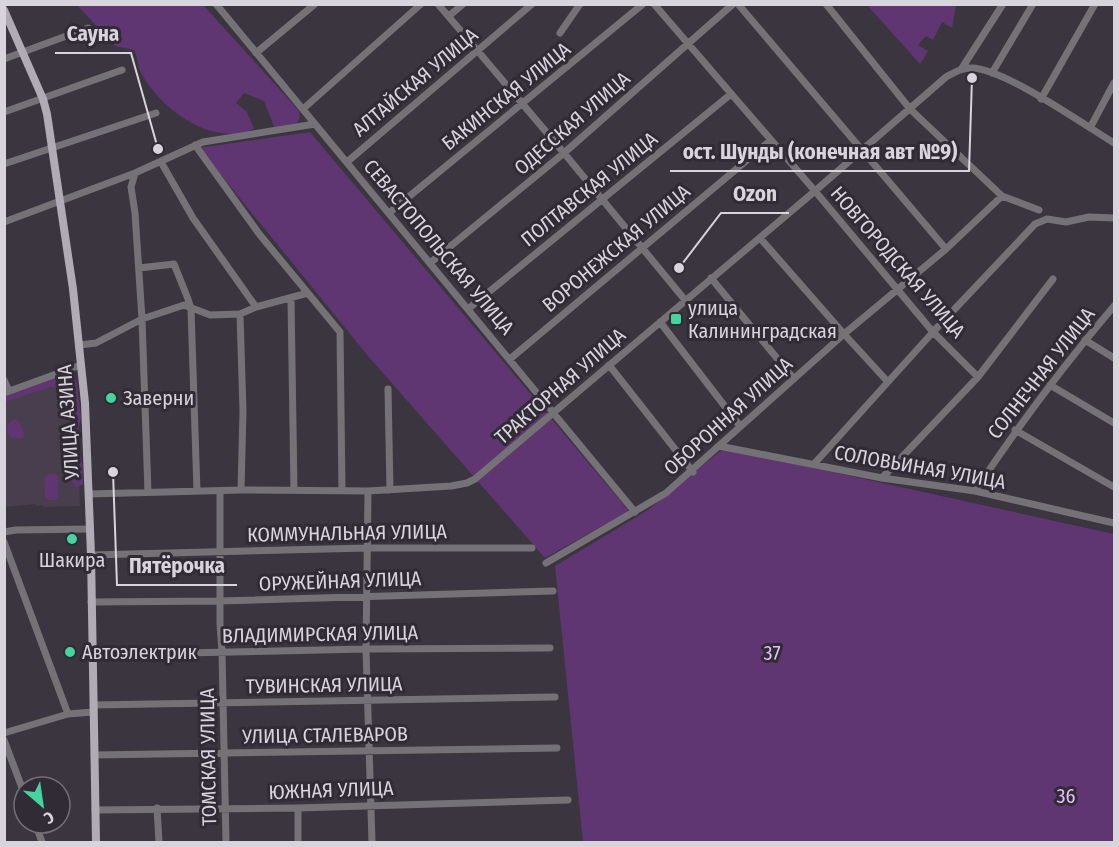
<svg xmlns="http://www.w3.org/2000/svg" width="1119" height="847" font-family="'Fira Sans Condensed',sans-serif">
	<rect width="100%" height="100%" fill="#3b353f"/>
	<path fill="#483e4d" d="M66,375l9,1 5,130 -37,1v-2l-7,1 -1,-2 -30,3 -1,-106z"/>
	<path fill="#5f3572" d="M77,5h126l89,98 7,8 1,6 -3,6 -22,6 -11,-28 -20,-8 -8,10 11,9 7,17c-37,16 -80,-11 -103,-41 -4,-5 -10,-14 -12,-20 -2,-7 -1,-11 -5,-18l-19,-4z
		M867,5h89l-4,23 -10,-6 -9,18 -7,-4 -8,9 10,6 -8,13z
		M310,132l319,379 -84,47 -177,-202 -169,-208z
		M58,375l17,3 2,5 4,35 -3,14h-7l-4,-40 -3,-4 -14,-1 -45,15v-7z
		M14,419l5,2 6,14 -2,3c-11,3 -16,-2 -16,-12z
		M74,447c10,9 9,24 9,37l-7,4 -5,-7 -1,-30z
		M724,448l390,86v308h-531l-28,-276 93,-56z
		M48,474h7l3,2v21l-2,3h-8l-3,-4 -1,-18z"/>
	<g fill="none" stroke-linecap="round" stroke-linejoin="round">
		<path stroke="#757277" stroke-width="7" d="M216,4l419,508
			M438,4l126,149 121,147
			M654,4l161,187 118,141 45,45
			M738,4l208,245
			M826,4l84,105 92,87 37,14
			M449,16l14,-12
			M560,33l20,-29
			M256,53l59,-49
			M4,59l84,-31
			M962,68l41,-64
			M992,73l41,-69
			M1041,99l54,-95
			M303,109l118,-105
			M4,112l118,-42
			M1090,128l24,-45
			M195,145l65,90 80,97 2,159
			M161,162l32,56 63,89
			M347,162l185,-158
			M4,164l152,-51
			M135,173l-4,14 4,26 7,106 6,173
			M389,213l254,-209
			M4,222l131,-49 68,-31 112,-18
			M760,238l84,96 44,48
			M430,263l134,-110 169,-149
			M139,268l35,-4 14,35 3,10 6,182
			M711,278l83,101
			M291,299l3,191
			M468,309l263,-215
			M240,314l3,97 -2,79
			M660,322l80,104
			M1085,340l29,18
			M80,345l16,-2 46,-24 42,-14 26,10 30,-1 16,-7 52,-14
			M510,359l261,-219
			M609,365l84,107
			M4,380l5,11
			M1050,385l64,38
			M388,389l2,101
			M4,393l77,-28
			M1015,430l99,57
			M719,446l163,32 93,13 139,32
			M814,464l119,-132 102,-108 12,-5 19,3 23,-5 25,1
			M882,478l96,-101 75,-98
			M220,491v132l2,29 4,190
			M368,491l-2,158 6,193
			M975,491c43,-65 89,-126 139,-185
			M89,494l152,-4 127,1 83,-5 16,-3 8,-4 340,-288 131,-114c9,-5 15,-9 26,-9 33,1 111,56 142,75
			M4,532l12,-2 74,-1
			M4,542l64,172
			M91,555l276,-7h165
			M546,563l120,-70 178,-159 102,-85 56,-53
			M91,602l129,-1 333,-10
			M91,655l275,-6 184,-1
			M93,705l462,-8
			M4,733l64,-19 25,-2
			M4,740l20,53
			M94,755l463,-7
			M157,808l2,34
			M298,808v34
			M95,810l203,-2 270,-8
			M35,823l7,19"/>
		<path stroke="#b1abb5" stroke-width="8" d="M4,10l39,89 4,15 26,175 12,114 6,152 5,287"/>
	</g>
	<g fill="#45d49f" stroke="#312b35" stroke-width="2">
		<rect x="670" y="313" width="12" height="12" rx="3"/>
		<circle cx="111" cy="398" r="6"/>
		<circle cx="72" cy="539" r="6"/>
		<circle cx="70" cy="652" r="6"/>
	</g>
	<g text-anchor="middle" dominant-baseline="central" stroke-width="6" stroke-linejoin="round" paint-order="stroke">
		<g font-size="20" fill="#d8d4db" stroke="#312b35">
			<text transform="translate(415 82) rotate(-40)">АЛТАЙСКАЯ УЛИЦА</text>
			<text transform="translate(506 96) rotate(-39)">БАКИНСКАЯ УЛИЦА</text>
			<text transform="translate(572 123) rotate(-41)">ОДЕССКАЯ УЛИЦА</text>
			<text transform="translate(589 189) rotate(-39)">ПОЛТАВСКАЯ УЛИЦА</text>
			<text transform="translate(439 247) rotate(50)">СЕВАСТОПОЛЬСКАЯ УЛИЦА</text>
			<text transform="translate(616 248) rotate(-40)">ВОРОНЕЖСКАЯ УЛИЦА</text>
			<text transform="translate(898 262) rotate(49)">НОВГОРОДСКАЯ УЛИЦА</text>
			<text transform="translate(1041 373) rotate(-52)">СОЛНЕЧНАЯ УЛИЦА</text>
			<text transform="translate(560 386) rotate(-41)">ТРАКТОРНАЯ УЛИЦА</text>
			<text transform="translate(728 416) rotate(-42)">ОБОРОННАЯ УЛИЦА</text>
			<text transform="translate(68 422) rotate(-94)">УЛИЦА АЗИНА</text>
			<text transform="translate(920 467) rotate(10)">СОЛОВЬИНАЯ УЛИЦА</text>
			<text transform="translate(347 533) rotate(-1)">КОММУНАЛЬНАЯ УЛИЦА</text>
			<text transform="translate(340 581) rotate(-2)">ОРУЖЕЙНАЯ УЛИЦА</text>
			<text transform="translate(320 634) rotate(-1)">ВЛАДИМИРСКАЯ УЛИЦА</text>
			<text transform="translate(324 685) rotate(-1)">ТУВИНСКАЯ УЛИЦА</text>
			<text transform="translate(325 735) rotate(-1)">УЛИЦА СТАЛЕВАРОВ</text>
			<text transform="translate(208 757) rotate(-91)">ТОМСКАЯ УЛИЦА</text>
			<text transform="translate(331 790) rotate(-2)">ЮЖНАЯ УЛИЦА</text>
		</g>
		<g font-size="20" fill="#d8d4db" stroke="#312b35" text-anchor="start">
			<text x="688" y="308">улица<tspan x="688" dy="23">Калининградская</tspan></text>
			<text x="123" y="398">Заверни</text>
			<text x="72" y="560" text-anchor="middle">Шакира</text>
			<text x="82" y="652">Автоэлектрик</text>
		</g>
		<g font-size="20" fill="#e4bff8" stroke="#312b35">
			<text x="772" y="653">37</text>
			<text x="1066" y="796">36</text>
		</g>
	</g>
	<path fill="none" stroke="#d8d4db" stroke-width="2" d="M158 149L131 53H55M972 78L969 171H670M679 268L721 213H789M113 472L117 585H237"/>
	<g fill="#d8d4db" stroke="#312b35" stroke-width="2">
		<circle cx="158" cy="149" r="6"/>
		<circle cx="972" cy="78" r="6"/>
		<circle cx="679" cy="268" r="6"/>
		<circle cx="113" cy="472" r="6"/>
	</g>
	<g font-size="21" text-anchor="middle" font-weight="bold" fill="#d8d4db" stroke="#312b35" stroke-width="6" stroke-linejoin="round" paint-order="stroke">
		<text x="93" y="41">Сауна</text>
		<text x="820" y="159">ост. Шунды (конечная авт №9)</text>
		<text x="755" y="201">Ozon</text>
		<text x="177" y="573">Пятёрочка</text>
	</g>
	<rect width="1119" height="847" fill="none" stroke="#d8d4db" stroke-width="12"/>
	<g transform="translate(42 805) rotate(151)"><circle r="28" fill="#312b35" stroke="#746f77" stroke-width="1.5"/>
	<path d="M0-4.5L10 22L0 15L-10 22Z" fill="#45d49f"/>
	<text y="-9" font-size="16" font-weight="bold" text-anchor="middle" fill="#d8d4db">С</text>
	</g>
</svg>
